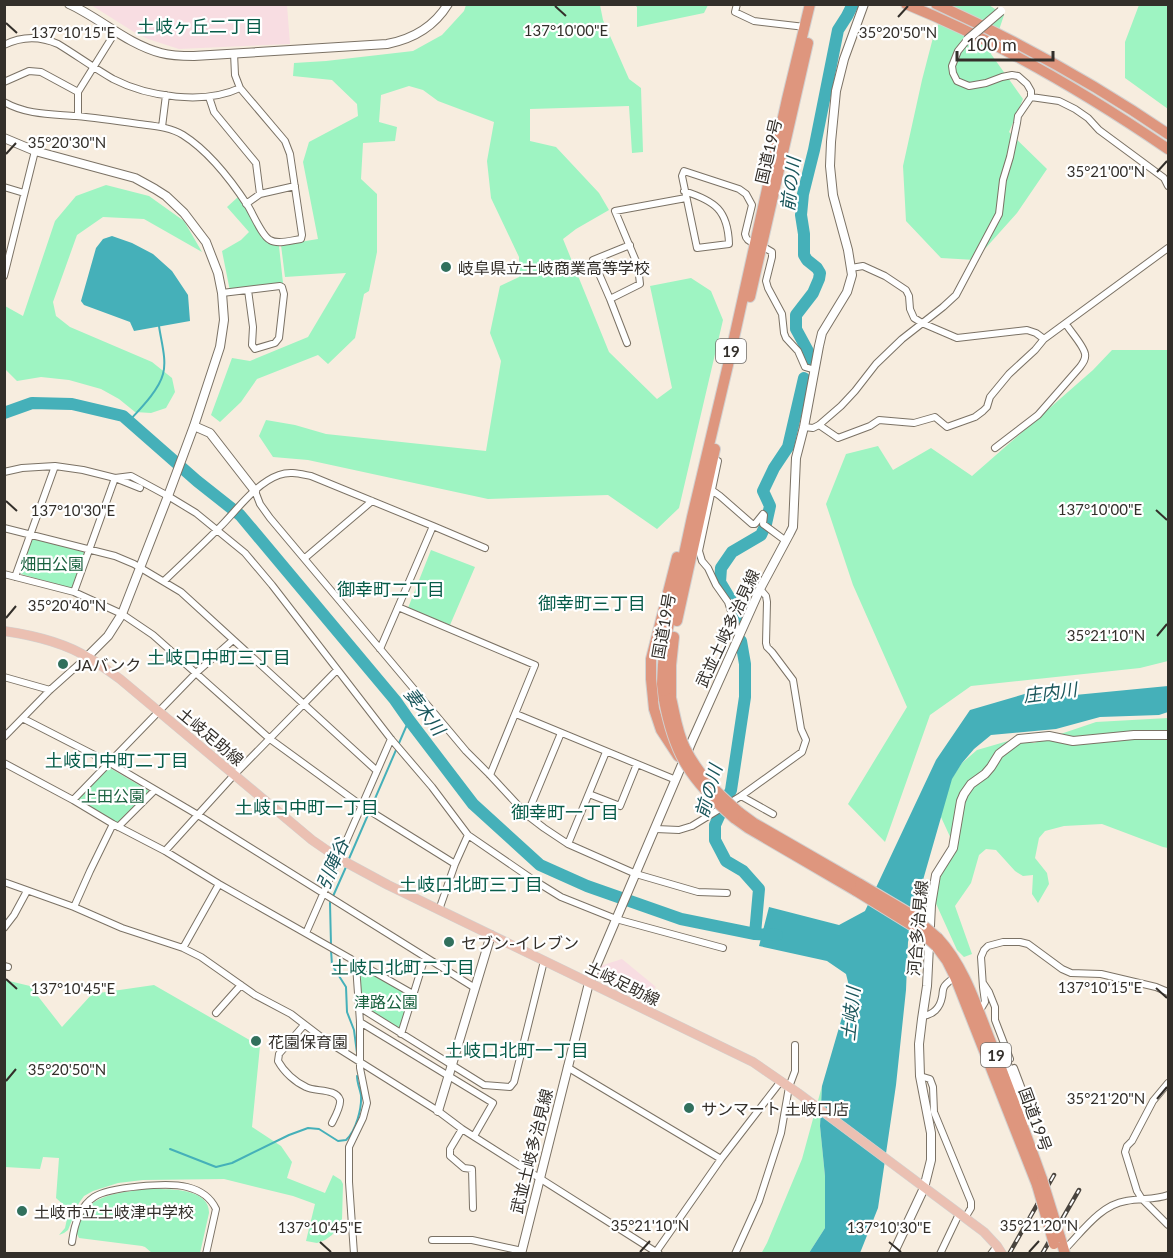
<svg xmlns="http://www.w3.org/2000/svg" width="1173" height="1258" font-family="Lato,'Noto Sans JP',sans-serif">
	<rect width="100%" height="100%" fill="#f7eddf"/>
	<path fill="#f8dde2" d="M91,5h196l3,39 -111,5 -31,-10 -14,-7z
		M622,959l34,28 -13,15 -41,-20 -5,-9 3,-7z"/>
	<path fill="#9ef4c2" d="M466,5h134l3,15 26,59 12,9 2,64 -11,1 -3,-47 -99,3v32l26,6 43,46 10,17 -33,19 -13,10 46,113 48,47 15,-11 -22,-102 41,-8 20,13 12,29 -44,188 -22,21 -49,-34 -120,4 -180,-39 -35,-3 -14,-21 7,-16 29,5 31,9 160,17 15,-90 -11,-28 10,-47 19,-9v-20l-28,-59 -4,-37 7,-39 -56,-21 -15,-11 -14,-4 -28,9 -2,27 18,5 -2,14 -32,2 -2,36 16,15v58l-8,39 -5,3 -9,44 -27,26 -10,-9 -61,24 -16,23 -21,20 -9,-7 21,-57 18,3 58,-24 38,-64 -61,4 -4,-32 37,-6 -15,-77 6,-20 49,-26 -1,-12 -25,-24 -39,-4 1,-13 32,-2 87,-10 29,-16 22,-24z
		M635,5h73l-4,8 -67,14v-20z
		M950,5h39l15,10 -13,39 32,45 -14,33 38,37 -30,44 -42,47 -34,-2 -35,-37 -3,-55 19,-86 13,-50z
		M1139,5h29v104l-43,-31v-36z
		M106,185l43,11 35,25 18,31 -58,-33 -41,-2 -26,18 -24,67 3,14 14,11 82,35 20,16 3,14 -9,16 -15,5 -16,-1 -16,-13 -18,-10 -32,-9 -28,-3 -24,4 -12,-12v-63l18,10 32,-95 21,-25z
		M238,197l8,10 15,30 10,7 8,2 4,37 -53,8 -8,-40 19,-11 8,-8 -22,-25z
		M1112,350h56v311l-28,7 -169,18 -41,29 -45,127 -37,-38 59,-97 -54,-122 -27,-81 20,-50 32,-8 15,24 38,-22 41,28 121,-106z
		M33,539l52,13v3l-11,32 -4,1 -49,-14 -2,-2 12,-32z
		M431,550l44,17 -25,58 -42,-17z
		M1168,718v130l-5,-1 -61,-23 -38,2 -19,5 -6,7 -4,20 12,15 2,11 -11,19 -6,-9 1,-19 -10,1 -8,-5 -19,-21 -10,-1 -7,6 -8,28 -16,23 17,48 -8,3 -7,-7 -24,-53 2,-28 17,-28 -17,-37 27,-41 15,-13 38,-11 19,4 62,-21z
		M107,768h3l39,23v2l-32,30 -41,-24z
		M364,969l45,26v2l-9,31h-4l-33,-22 -2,-3v-33z
		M5,980l25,6 32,41 30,-33 62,-9 106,61 -8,81 29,19 11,16 -5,16 38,15 8,-18 8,5 2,4 -1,36 -4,7 -6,8 -7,5 -8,3 -11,-2 9,-37 -22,-8 -69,-17 -81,1 -25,3 -25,8 -9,5 -5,7 -11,27 -4,3 -5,2 6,-7 4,-18 -13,-12 3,-40 -16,-1 -3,12 -35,-2z
		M822,1086l-2,40 5,50v52l-16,25 -48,1 6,-11 35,-84z
		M144,1189c19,0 66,-3 65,24l-9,40h-48l-7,-6 -3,-1 -63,-8 -3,-6c2,-6 4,-13 7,-18 12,-21 40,-21 61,-25z"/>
	<path fill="#45b0b9" d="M112,236l20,7 21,11 19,17 16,24 2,26 -56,10 -4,-9 -46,-17 -3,-4 15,-53 7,-9z
		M1168,686v26l-9,3 -59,2 -44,12 -65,6 -17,14 -12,14 -10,16 -33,115 -11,48 -2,48 -10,95 -18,123 -18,45h-51l16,-25v-52l-5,-50 2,-40 28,-96 -4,-16 -19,-13 -68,-15 10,-39 70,18 26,-14 71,-151 34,-50 68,-20 37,5z"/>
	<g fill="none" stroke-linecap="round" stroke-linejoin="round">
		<path stroke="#45b0b9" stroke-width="2" d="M129,421c11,-12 30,-31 34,-47 4,-14 -2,-33 -4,-48
			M348,861l61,-141
			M331,945l-1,-42 16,-36
			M331,950l1,15 14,22 1,25 7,18 3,23
			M170,1149l46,18 16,-4 57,-28 19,-7 11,1 19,12 8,-1c10,-9 16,-32 15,-45 -1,-6 -4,-12 -4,-19"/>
		<path stroke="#45b0b9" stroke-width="12" d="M808,360l1,-7 -13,-24v-14l17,-22 6,-14 1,-6 -3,-5 -10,-8 -3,-5v-21l-3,-19 2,-21 11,-44 24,-120 9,-14 6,-12
			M4,413l28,-10 40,1 51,12 74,65 43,34 155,185 14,20 64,84 67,61 47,21 94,33 74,15 22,1
			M738,625l-6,-23 -12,-20 1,-14 11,-16 29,-17 5,-11 4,-18 -7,-15 11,-23 14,-21 16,-69
			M741,641l4,23v33l-14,93 -16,35v15l11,21 17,10 16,18 -4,45"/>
		<defs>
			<path id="street" d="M737,4l-2,8 19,9 51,6
				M4,45c18,-9 36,-9 54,-1 18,11 36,24 55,35 35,18 91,26 127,9
				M4,82l25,-11 12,1 37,20
				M209,97l5,15 42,51 4,31
				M1031,97l28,4 16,8 13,9 11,12 65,48 4,8
				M4,102c23,13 47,12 72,14 21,2 42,5 63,8 15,2 31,3 44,11 27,17 48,45 65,71 5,8 14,30 22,34 8,5 22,0 31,-1l1,-4 -12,-81 -5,-13 -45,-53 -5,-13 -1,-22
				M78,116v-24l38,-61
				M162,127l4,-32
				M4,187l20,6
				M684,191c31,10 44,19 45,53l-32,4 -15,-72 2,-5 55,18 7,5 6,11 -7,29c1,6 4,8 10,9
				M246,204l14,-10 35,-8
				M762,246l10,6v5l-6,24 2,7 14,26 2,19 2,5 12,13 7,16 10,3
				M851,268l12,-2 22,10 21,14 3,6 1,13 4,9 8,5 35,15 70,-8 9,3 8,6
				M4,276l31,-125
				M222,293l58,-7 2,1 2,7 -5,44 -4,5 -20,6 -3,-4 1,-18 -5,-37
				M610,299l-17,-39 37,-15
				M627,343l-17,-44 30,-15 -2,-18 -23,-55 71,-13
				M819,425l19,13 32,-12 9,-6 35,3 21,-6 12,10 28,-10 8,-6 4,-4 3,-10 19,-23 26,-24 9,-11 124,-91
				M804,427l9,1 6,-3 22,-19 14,-15 21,-27 26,-25 41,-32 13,-12 43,-81 4,-34 7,-23 7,-34 1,-7 13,-19v-6l-4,-7 -9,-8 -6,-1 -10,2 -16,6 -17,3 -12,-5 -4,-8 -1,-7 6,-15 9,-11
				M995,448l43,-33 42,-48c3,-4 6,-8 5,-13 -1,-8 -15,-23 -19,-30
				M713,459l5,2 -19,90 3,10 6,7 8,17 12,17 11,34
				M4,472l18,-4 33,-2 28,4 32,8 16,-2 37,20 28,17 49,40 27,32 119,154 41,48 36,48 64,44 29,18 55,22 107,29
				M255,491l5,13 10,14 175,208 21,25 24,24 37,40 17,13 24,16 68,30 62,18 29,1
				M713,491l7,5 32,28h3l8,-10 1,1 -1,9 23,17
				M433,526l52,22
				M4,528l111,28 19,8 47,28 196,179
				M305,558l67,-57
				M4,574l70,18 48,22 31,21 117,104 92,67 93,58
				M15,577l40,-111
				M164,581c19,-18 38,-36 56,-54 17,-17 36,-44 59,-52 11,-4 21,-1 32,1l122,50 -53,123
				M74,592l41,-114 25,10
				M398,607l137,58 -45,110
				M4,677l46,13
				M516,714l160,66
				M24,719l86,44 88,52 277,173
				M4,737l46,-47 37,-33
				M4,763l69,37 40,24 52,27 54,33 132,75 5,6 4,57v46l7,35 -4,15 -14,29v35l5,72
				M589,794l31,12 17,-42
				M741,796l32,18
				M73,800l123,-127 37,-33
				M527,815l34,-82
				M118,827l36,-36
				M656,829l23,1 13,-4 49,-30 61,-44 4,-12 -5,-11 -8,-49 -21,-28 -5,-5 -1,-4 1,-41 -1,-6 -6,-7
				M568,844l38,-92
				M165,851l69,-76 103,-105
				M4,882l70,25 48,21 61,20 18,9 54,38 36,19 34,26 113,71 24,18 194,123 65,-93 60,-78
				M74,907l16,-36 23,-47
				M439,910l16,-46 13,-29
				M4,928l10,-13 13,-24
				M306,933l85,-194
				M183,948l36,-64
				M356,965l8,1 49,28
				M4,966l4,1
				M983,983l6,9 6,15v13l15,39 -3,2 21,61 -5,4
				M359,1007l125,78 26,2 4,-5 30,-121
				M978,1010l4,-3 3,-5 -2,-15 -2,-30 3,-7 4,-4 15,-4h17l8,2 34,25 9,4 30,1 55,13 12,5
				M216,1013l25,-28
				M922,1016c11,-1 18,-8 20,-19 1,-4 0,-6 2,-10 2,-4 7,-7 11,-10
				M360,1022l133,81 -19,33
				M304,1025l-25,29 -1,7c6,11 17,21 28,26 9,5 30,1 34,13 1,6 -5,17 -8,23
				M401,1034l24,-77
				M567,1067l154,92
				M1014,1068l14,37
				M920,1076l10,3 3,8 1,25 37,90v6l-6,10
				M1168,1083l-15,18 -21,40 -5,5 -2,6 12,39 5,8 26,26
				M462,1129l-12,20v7l14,12 8,1 1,39
				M432,1240h40l50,11
				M72,1242c2,-16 7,-35 22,-45 15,-10 74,-15 93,-10 12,3 23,9 29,22l-10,45
				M1064,1250c18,-18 36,-45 62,-49 15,-3 29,-1 42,-6
				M735,1254l24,-53 22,-68 8,-46 6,-16v-26
				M940,1254l19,-40
				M991,1254l6,-8"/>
			<path id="secondary" d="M69,4c31,14 58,40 92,49 11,3 21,3 33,3l193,-12c26,-5 47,-17 61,-40
				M4,138l31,13 100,27 20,11 11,7 18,17 22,29 12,31 4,20 2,27 -4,27 -26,79 -26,70 -46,118 -14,22 -21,21
				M194,426l16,7 45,58
				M438,1111l53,-176
				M656,1252l2,2
				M521,1254l68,-271 103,-242 47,-105 21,-47 30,-56 3,-6 3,-69 8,-31 15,-81 3,-13 25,-41 5,-17 -4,-25 -15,-55 -3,-29 1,-24 5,-51 8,-32 20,-55
				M893,1254l31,-66 7,-28v-27l-11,-57 -1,-32 3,-25 5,-33 4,-81 5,-30 17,-27 8,-47 3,-7 7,-10 14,-10 6,-7 8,-13 20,-15 30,-3 24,5 61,-6h34"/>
			<path id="primary" d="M4,631c28,4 61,12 85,27 11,6 21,14 31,21l192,161 26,18 50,27 365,177 45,31 186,139 13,14 5,8"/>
			<path id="highway" d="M906,4c93,38 180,89 262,145
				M936,4c81,37 159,80 232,130
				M750,297l58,-254
				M677,557l-26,102v20l3,30 7,21 17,26 3,2
				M677,621l38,-172
				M671,698v-33l3,-28
				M664,700l-2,-16 1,-19 2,-23 27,-125 36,-152 59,-266 23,-95
				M739,812l15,11 106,61
				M734,818l14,10 108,63
				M938,938c27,29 39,70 54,107 17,44 34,89 50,134
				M936,946l11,15 8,16 82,208
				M1060,1237l5,17"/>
		</defs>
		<use href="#street" stroke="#7b7265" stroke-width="8"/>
		<use href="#secondary" stroke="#7b7265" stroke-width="10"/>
		<use href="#primary" stroke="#d2d1d0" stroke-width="10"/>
		<use href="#highway" stroke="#d2d1d0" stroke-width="12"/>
		<use href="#street" stroke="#fff" stroke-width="6"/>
		<use href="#secondary" stroke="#fff" stroke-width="8"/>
		<use href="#primary" stroke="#ebc0b2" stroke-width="9"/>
		<use href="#highway" stroke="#de967e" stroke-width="10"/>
		<defs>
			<path id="rail" d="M1009,1254l45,-79
				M1042,1254l37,-64"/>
		</defs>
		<use href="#rail" stroke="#49443e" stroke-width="4.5"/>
		<use href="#rail" stroke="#fff" stroke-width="2" stroke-dasharray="7" stroke-linecap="butt"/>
		<defs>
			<path id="secondary-bridge" d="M967,40l34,-29"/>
			<path id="highway-bridge" d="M671,698c4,16 6,34 14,50 13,26 32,45 54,64
				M664,700c10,55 27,81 70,118
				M860,884l49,29 29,25
				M856,891l60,37 20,18
				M1042,1179l18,58
				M1037,1185l17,59"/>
		</defs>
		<use href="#secondary-bridge" stroke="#7b7265" stroke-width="10" stroke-linecap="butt"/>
		<use href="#highway-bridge" stroke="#d2d1d0" stroke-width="12" stroke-linecap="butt"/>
		<use href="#secondary-bridge" stroke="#fff" stroke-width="8"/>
		<use href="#highway-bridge" stroke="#de967e" stroke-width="10"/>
	</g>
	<path fill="none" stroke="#332f2a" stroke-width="2" d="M555,6l11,10M898,17l10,-11M6,23l11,10M6,154l10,-11M1157,172l10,-11M6,501l11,10M1156,510l11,10M6,618l10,-12M1157,636l10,-12M6,979l11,10M1156,988l11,10M6,1081l10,-12M1157,1099l10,-12M320,1242l11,10M889,1242l12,10M640,1252l10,-11M1029,1252l10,-11"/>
	<g fill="#31705d" stroke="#fff" stroke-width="2">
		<circle cx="446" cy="267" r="6"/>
		<circle cx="63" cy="664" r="6"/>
		<circle cx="449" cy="942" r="6"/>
		<circle cx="256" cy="1041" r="6"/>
		<circle cx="689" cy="1108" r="6"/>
		<circle cx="22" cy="1211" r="6"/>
	</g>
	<g text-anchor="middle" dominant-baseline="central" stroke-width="4.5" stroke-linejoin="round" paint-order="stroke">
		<g fill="#fff" stroke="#706d6a" stroke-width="1.5">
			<rect x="716" y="339" width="30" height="24" rx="4.5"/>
			<rect x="981" y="1043" width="30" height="24" rx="4.5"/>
		</g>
		<g font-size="15" font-weight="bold" fill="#332f2a">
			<text x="731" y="351">19</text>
			<text x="996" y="1055">19</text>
		</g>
		<g font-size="16" fill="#332f2a" stroke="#fff">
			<text transform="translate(768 151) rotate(-77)">国道19号</text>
			<text transform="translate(663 626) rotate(-80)">国道19号</text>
			<text transform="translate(727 628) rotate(-65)">武並土岐多治見線</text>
			<text transform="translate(211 736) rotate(40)">土岐足助線</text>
			<text transform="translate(917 928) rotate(-85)">河合多治見線</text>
			<text transform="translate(623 983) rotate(26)">土岐足助線</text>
			<text transform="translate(1036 1119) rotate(70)">国道19号</text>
			<text transform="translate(531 1151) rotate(-76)">武並土岐多治見線</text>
		</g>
		<g font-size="16" fill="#332f2a" stroke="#fff" text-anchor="start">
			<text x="458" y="267">岐阜県立土岐商業高等学校</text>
			<text x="75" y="664">JAバンク</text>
			<text x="461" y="942">セブン-イレブン</text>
			<text x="268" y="1041">花園保育園</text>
			<text x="701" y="1108">サンマート 土岐口店</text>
			<text x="34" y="1211">土岐市立土岐津中学校</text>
		</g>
		<g font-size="16" fill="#1a623f" stroke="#fff">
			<text x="52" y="563">畑田公園</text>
			<text x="113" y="795">上田公園</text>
			<text x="386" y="1001">津路公園</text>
		</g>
		<g font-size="18" fill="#085c49" stroke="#fff">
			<text x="200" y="26">土岐ヶ丘二丁目</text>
			<text x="391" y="589">御幸町二丁目</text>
			<text x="592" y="603">御幸町三丁目</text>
			<text x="219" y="657">土岐口中町三丁目</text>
			<text x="117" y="760">土岐口中町二丁目</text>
			<text x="307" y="807">土岐口中町一丁目</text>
			<text x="565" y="812">御幸町一丁目</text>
			<text x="471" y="884">土岐口北町三丁目</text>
			<text x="403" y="967">土岐口北町二丁目</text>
			<text x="517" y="1050">土岐口北町一丁目</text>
		</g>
		<g font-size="18" font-style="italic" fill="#1a565b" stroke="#fff">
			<text transform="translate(790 184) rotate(-83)">前の川</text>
			<text transform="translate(1050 692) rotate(-7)">庄内川</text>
			<text transform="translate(425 711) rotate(53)">妻木川</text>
			<text transform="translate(708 791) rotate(-74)">前の川</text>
			<text transform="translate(332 864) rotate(-67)">引陣谷</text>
			<text transform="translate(850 1014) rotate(-84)">土岐川</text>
		</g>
	</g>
	<g font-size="15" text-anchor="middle" fill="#332f2a" stroke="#fff" stroke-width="4.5" stroke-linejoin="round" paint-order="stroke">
		<text x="566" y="36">137°10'00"E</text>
		<text x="898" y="38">35°20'50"N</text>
		<text x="73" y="38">137°10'15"E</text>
		<text x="67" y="148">35°20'30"N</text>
		<text x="1106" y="177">35°21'00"N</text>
		<text x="1100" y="515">137°10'00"E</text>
		<text x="73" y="516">137°10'30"E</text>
		<text x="67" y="611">35°20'40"N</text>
		<text x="1106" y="641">35°21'10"N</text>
		<text x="1100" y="993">137°10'15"E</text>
		<text x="73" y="994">137°10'45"E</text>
		<text x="67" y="1075">35°20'50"N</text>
		<text x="1106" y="1104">35°21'20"N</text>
		<text x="650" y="1231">35°21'10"N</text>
		<text x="1039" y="1231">35°21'20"N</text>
		<text x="320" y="1233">137°10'45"E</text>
		<text x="889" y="1233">137°10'30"E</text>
	</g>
	<rect width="1173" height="1258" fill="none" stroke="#332f2a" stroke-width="12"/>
	<path d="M957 51v9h96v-9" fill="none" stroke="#332f2a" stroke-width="3"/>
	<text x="966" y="51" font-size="18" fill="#332f2a" stroke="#ffffff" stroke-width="4.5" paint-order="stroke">100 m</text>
</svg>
